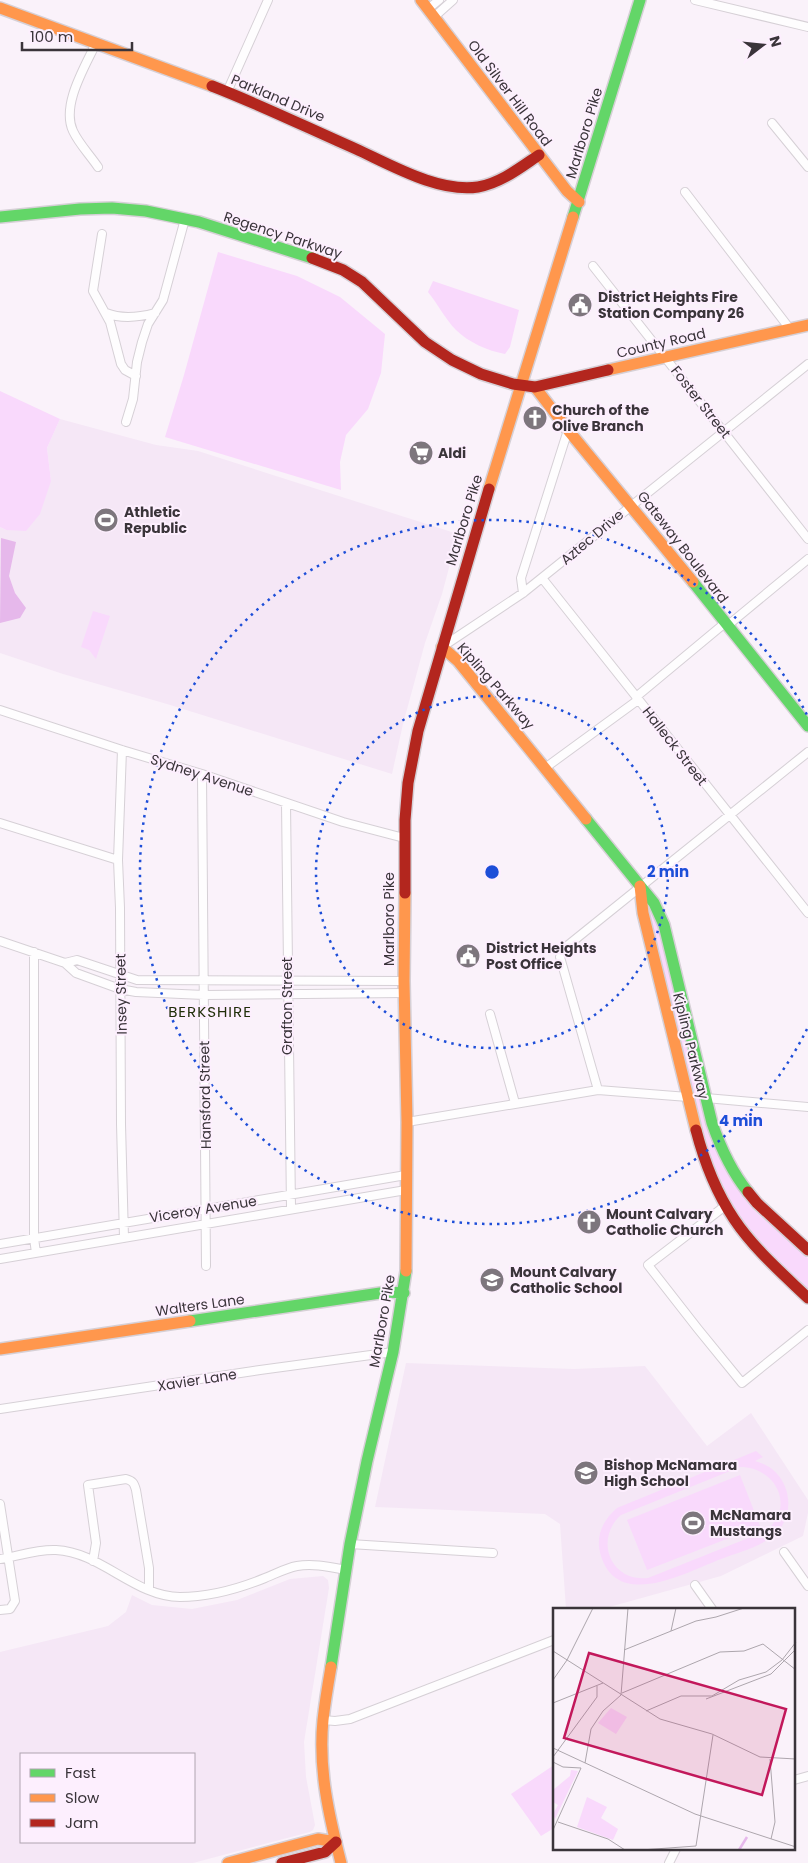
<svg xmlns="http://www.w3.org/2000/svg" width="808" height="1863" font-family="Poppins,sans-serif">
	<rect width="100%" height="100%" fill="#faf2fa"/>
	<path fill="#f5e7f6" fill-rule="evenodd" d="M60,419l96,26 42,6 260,83 -16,60 -17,49 -22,81 -11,50 -225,-70 -104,-30 -63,-21v-126l6,3 45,-49 -4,-33z
		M406,1363l168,6 71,-3 62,80 44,-33 57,87v13l-5,23 -82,40 -119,33h-36l-6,-85 -15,-10 -170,-7z
		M323,1576l5,4 1,8 -25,154 2,35 9,48 -2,5 -3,2 -117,31h-193v-211l108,-26 18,-14 6,-17 20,10 40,4 45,-9 53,-21zM194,1754v88h-173v-88z"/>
	<path fill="#f9d9fc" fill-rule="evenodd" d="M218,252l79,24 43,21 45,37 -4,39 -13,36 -22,26 -6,27 1,28 -176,-53 19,-62z
		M433,281l86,29 -9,37 -5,7c-17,-3 -37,-12 -49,-24 -11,-11 -18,-26 -28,-38z
		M0,391l60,28 -13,29 4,33 -11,33 -14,17 -20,-1 -6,-3z
		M93,611l17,5 -14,43 -7,-9 -8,-3z
		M645,903l3,1 11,23 52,214 17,33 27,37 53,47v35l-39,-36 -39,-48 -24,-51z
		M756,1451l7,6 -8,4c6,2 12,4 17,8 20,16 22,47 4,64 -14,14 -38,19 -55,26 -34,13 -103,52 -120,-3 -6,-19 1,-35 16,-48zM740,1467c36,0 56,40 26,64l-118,47c-38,4 -54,-39 -27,-63z
		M740,1475l20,51 -113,44 -20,-50z
		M554,1765v63l-13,8 -30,-42z"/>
	<path fill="#e6b8eb" d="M1,538l15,4 -7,34 6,17 11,15 -6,10 -20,5z"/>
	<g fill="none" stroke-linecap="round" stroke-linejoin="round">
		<defs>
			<path id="street" d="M695,0l113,27
				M428,9l11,-9
				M434,17l19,-17
				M96,43c-11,24 -35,62 -23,88 6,13 17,24 25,36
				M227,92l41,-92
				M772,123l36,44
				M685,192l105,137
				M102,234l-9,57 17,31 11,42 4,6 11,6
				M593,266l215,273
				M106,313c15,6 34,4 49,0
				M126,422l7,-23 4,-37 5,-20 6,-18 15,-24 22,-81
				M542,578l266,335
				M523,593l-2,-15 47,-148
				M727,626l81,-67
				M442,647l81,-54 285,-229
				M636,697l89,-74
				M0,710l122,40 80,24 141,48 61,16
				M122,750l-4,110 2,48 1,216 3,114
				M545,768l93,-68
				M202,774l4,492
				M286,803l5,405
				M0,823l118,37
				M0,941l65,22 11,10 44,16 16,3 68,3 200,-2
				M34,952v286l2,15
				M65,963l12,-3 60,20 267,1
				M490,1014l25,89
				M598,1090l-38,-133 2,-7 246,-198
				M706,1098l102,9
				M407,1122l191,-32 90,7
				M725,1206l-77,59 50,64 44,54 66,-53
				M0,1244l406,-69
				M0,1259l406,-69
				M0,1409l260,-39 133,-18
				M0,1504l15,97 -5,8 -10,1
				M350,1544l143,9
				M784,1552l24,34
				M0,1559c18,-3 38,-10 56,-9 45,2 79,47 124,47 29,0 58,-8 85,-19 10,-4 21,-10 32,-12 16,-3 33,1 49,4
				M93,1561l3,-18 -8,-58 38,-6c7,2 8,4 10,11l13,78v22
				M695,1585l17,24
				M323,1720l12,1 15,-2 204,-79
				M794,1780l14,-4
				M669,1863l7,-14"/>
			<path id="fast" d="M0,217l80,-8 32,-1 34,3 53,11 113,36
				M573,217l67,-217
				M693,582l115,144
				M586,819l68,84 10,22 48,198c9,26 19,48 36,69
				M190,1321l197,-29 17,1
				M331,1667l19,-123 17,-83 26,-109 13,-81"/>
			<path id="slow" d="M421,0l146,191 12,11
				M0,8l212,78
				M608,370l200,-45
				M535,387l33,43 125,152
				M489,489l84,-272
				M442,647l16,14 128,158
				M640,886l3,27 53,217
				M405,893l-1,88 3,141 -1,149
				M0,1349l190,-28
				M331,1667c-3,17 -6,35 -8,53 -5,49 6,96 18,143
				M228,1863l90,-24 18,3"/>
			<path id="jam" d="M212,86c49,19 96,42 144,63 35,16 83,44 122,38 23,-4 43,-20 61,-32
				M312,258l31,12 19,12 63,60 27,18 29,14 32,10 22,3 73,-17
				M405,893v-73l3,-37 10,-52 71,-242
				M696,1130c8,31 20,62 38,89 20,30 48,54 74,79
				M748,1192l9,11 51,47
				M282,1863l43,-11 11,-10"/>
		</defs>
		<use href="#street" stroke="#d6d0d6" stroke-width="10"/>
		<use href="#fast" stroke="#d6d0d6" stroke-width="14"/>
		<use href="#slow" stroke="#d6d0d6" stroke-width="14"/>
		<use href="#jam" stroke="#d6d0d6" stroke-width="14"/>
		<use href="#street" stroke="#fefdfe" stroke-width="8"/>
		<use href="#fast" stroke="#63d668" stroke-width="11"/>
		<use href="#slow" stroke="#ff974d" stroke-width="11"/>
		<use href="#jam" stroke="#b3261e" stroke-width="11"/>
	</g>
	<g fill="none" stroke="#1d4ed8" stroke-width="2.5" stroke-dasharray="2.5 5">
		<circle cx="492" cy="872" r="176"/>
		<path d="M807 1029A352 352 0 1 1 807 715"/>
	</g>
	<defs>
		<symbol id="civic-disc" viewBox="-11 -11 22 22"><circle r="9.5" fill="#7d767d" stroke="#fdeffe"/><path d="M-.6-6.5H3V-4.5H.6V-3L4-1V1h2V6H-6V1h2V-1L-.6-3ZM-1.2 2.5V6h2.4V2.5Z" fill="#fff"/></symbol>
		<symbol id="church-disc" viewBox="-11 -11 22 22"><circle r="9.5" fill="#7d767d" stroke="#fdeffe"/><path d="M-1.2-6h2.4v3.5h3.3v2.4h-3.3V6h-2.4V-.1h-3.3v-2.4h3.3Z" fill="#fff"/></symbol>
		<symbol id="supermarket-disc" viewBox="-11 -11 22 22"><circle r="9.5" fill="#7d767d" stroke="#fdeffe"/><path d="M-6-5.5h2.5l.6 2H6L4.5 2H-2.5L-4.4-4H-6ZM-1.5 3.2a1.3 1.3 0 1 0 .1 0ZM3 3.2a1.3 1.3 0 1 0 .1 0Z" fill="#fff"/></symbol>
		<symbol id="stadium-disc" viewBox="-11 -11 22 22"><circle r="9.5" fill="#7d767d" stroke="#fdeffe"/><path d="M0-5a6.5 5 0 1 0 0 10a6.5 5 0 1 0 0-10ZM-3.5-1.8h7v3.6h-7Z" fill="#fff"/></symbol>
		<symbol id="school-disc" viewBox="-11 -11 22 22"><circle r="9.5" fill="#7d767d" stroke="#fdeffe"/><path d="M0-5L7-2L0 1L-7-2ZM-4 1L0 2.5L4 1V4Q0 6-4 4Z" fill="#fff"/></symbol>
	</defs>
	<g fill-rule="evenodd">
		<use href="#civic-disc" x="566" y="291" width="28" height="28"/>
		<use href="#church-disc" x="521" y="404" width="28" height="28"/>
		<use href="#supermarket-disc" x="407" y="439" width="28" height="28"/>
		<use href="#stadium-disc" x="92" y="506" width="28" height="28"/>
		<use href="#civic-disc" x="454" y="942" width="28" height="28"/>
		<use href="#church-disc" x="575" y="1208" width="28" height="28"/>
		<use href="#school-disc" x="478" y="1266" width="28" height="28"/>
		<use href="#school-disc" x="572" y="1459" width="28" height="28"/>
		<use href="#stadium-disc" x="679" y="1509" width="28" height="28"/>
	</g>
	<g text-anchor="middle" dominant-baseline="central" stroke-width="4" stroke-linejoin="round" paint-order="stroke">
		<g font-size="14" fill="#3a343a" stroke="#fdeffe">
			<text transform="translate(510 93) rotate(53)">Old Silver Hill Road</text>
			<text transform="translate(278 98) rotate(23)">Parkland Drive</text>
			<text transform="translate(584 133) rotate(-73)">Marlboro Pike</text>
			<text transform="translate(283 235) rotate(18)">Regency Parkway</text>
			<text transform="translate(661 343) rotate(-13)">County Road</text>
			<text transform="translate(701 402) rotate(52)">Foster Street</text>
			<text transform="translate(464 520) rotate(-73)">Marlboro Pike</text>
			<text transform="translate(592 537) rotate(-40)">Aztec Drive</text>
			<text transform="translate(683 547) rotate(52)">Gateway Boulevard</text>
			<text transform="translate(496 686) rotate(49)">Kipling Parkway</text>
			<text transform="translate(675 746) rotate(52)">Halleck Street</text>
			<text transform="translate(202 775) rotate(18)">Sydney Avenue</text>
			<text transform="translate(389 919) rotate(-90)">Marlboro Pike</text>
			<text transform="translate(121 994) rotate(-91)">Insey Street</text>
			<text transform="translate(287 1006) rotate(-90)">Grafton Street</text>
			<text transform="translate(691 1046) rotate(76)">Kipling Parkway</text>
			<text transform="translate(205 1095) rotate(-91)">Hansford Street</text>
			<text transform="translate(203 1209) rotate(-9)">Viceroy Avenue</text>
			<text transform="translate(200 1305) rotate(-8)">Walters Lane</text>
			<text transform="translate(382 1321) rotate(-80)">Marlboro Pike</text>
			<text transform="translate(197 1380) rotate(-9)">Xavier Lane</text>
		</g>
		<g font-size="14" font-weight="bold" fill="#3a343a" stroke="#fdeffe" text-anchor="start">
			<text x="598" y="297">District Heights Fire<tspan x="598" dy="16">Station Company 26</tspan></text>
			<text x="552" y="410">Church of the<tspan x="552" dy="16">Olive Branch</tspan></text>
			<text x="438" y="453">Aldi</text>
			<text x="124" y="512">Athletic<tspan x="124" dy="16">Republic</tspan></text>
			<text x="486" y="948">District Heights<tspan x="486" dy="16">Post Office</tspan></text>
			<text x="606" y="1214">Mount Calvary<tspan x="606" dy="16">Catholic Church</tspan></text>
			<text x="510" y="1272">Mount Calvary<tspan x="510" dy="16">Catholic School</tspan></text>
			<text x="604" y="1465">Bishop McNamara<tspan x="604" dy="16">High School</tspan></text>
			<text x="710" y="1515">McNamara<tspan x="710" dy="16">Mustangs</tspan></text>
		</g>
		<g font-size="15" letter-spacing="1" fill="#212f0a" stroke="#fdeffe">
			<text x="210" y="1011">BERKSHIRE</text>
		</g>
	</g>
	<g transform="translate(553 1608)">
		<rect width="242" height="242" fill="#faf2fa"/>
		<path d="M58,100l16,9 -11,17 -18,-11zM18,162l7,1 -23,48 -2,-5 5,-9 -5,-3v-12l17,-14zM34,189l20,10 -6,11 17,11 -5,11 -36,-13z" fill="#f9d9fc"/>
		<path fill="none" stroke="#e6b8eb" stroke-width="2.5" d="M186,242l8,-13"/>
		<path fill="none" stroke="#ada6ad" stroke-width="1" d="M163,9l28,-9M118,23l5,-23M71,42l72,-29 20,-4M0,43l107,68 52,15 48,23 36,2M0,72l14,-20 26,-52M69,85l98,-41 24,-1 19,-7 33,26M153,91l65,-25 25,-25M0,95l50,-20M93,103l35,-15h31l27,-16 27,-8 16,-12 14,-18M0,140l142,66 101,33M0,149l44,-60v-11M217,151l5,63 -4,17M0,154l10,5 18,1 -28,62M32,155l6,-34 12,-18 18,-16 7,-87M5,214l50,17 17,11M88,242l55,-4 17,-111"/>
		<path fill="#c2185b" fill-opacity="0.15" stroke="#c2185b" stroke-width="2.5" d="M36,45l197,56 -24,86 -198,-57z"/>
		<rect width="242" height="242" fill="none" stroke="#3a343a" stroke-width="2.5"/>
	</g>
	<circle cx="492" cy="872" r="8" fill="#1d4ed8" stroke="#fdeffe" stroke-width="2.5"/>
	<g font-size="15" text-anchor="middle" font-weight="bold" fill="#1d4ed8" stroke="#fdeffe" stroke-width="4" stroke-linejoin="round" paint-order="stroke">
		<text x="668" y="877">2 min</text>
		<text x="741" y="1126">4 min</text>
	</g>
	<rect x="20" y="1753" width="175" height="90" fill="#fdeffe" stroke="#afa4b0"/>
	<rect x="30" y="1769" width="25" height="8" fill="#63d668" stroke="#afa4b0"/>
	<text x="65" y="1778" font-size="15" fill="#3a343a">Fast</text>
	<rect x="30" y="1794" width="25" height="8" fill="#ff974d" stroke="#afa4b0"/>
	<text x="65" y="1803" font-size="15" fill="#3a343a">Slow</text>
	<rect x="30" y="1819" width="25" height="8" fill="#b3261e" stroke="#afa4b0"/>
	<text x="65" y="1828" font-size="15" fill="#3a343a">Jam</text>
	<g transform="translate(763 45) rotate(74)" stroke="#fdeffe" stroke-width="4" paint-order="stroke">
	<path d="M0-4L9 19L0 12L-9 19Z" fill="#3a343a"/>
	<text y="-8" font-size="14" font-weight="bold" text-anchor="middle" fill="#3a343a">N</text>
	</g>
	<path d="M22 42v8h110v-8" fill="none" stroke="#3a343a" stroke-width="2.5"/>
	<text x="30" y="42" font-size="15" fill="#3a343a" stroke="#fdeffe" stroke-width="4" paint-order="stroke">100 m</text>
</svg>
